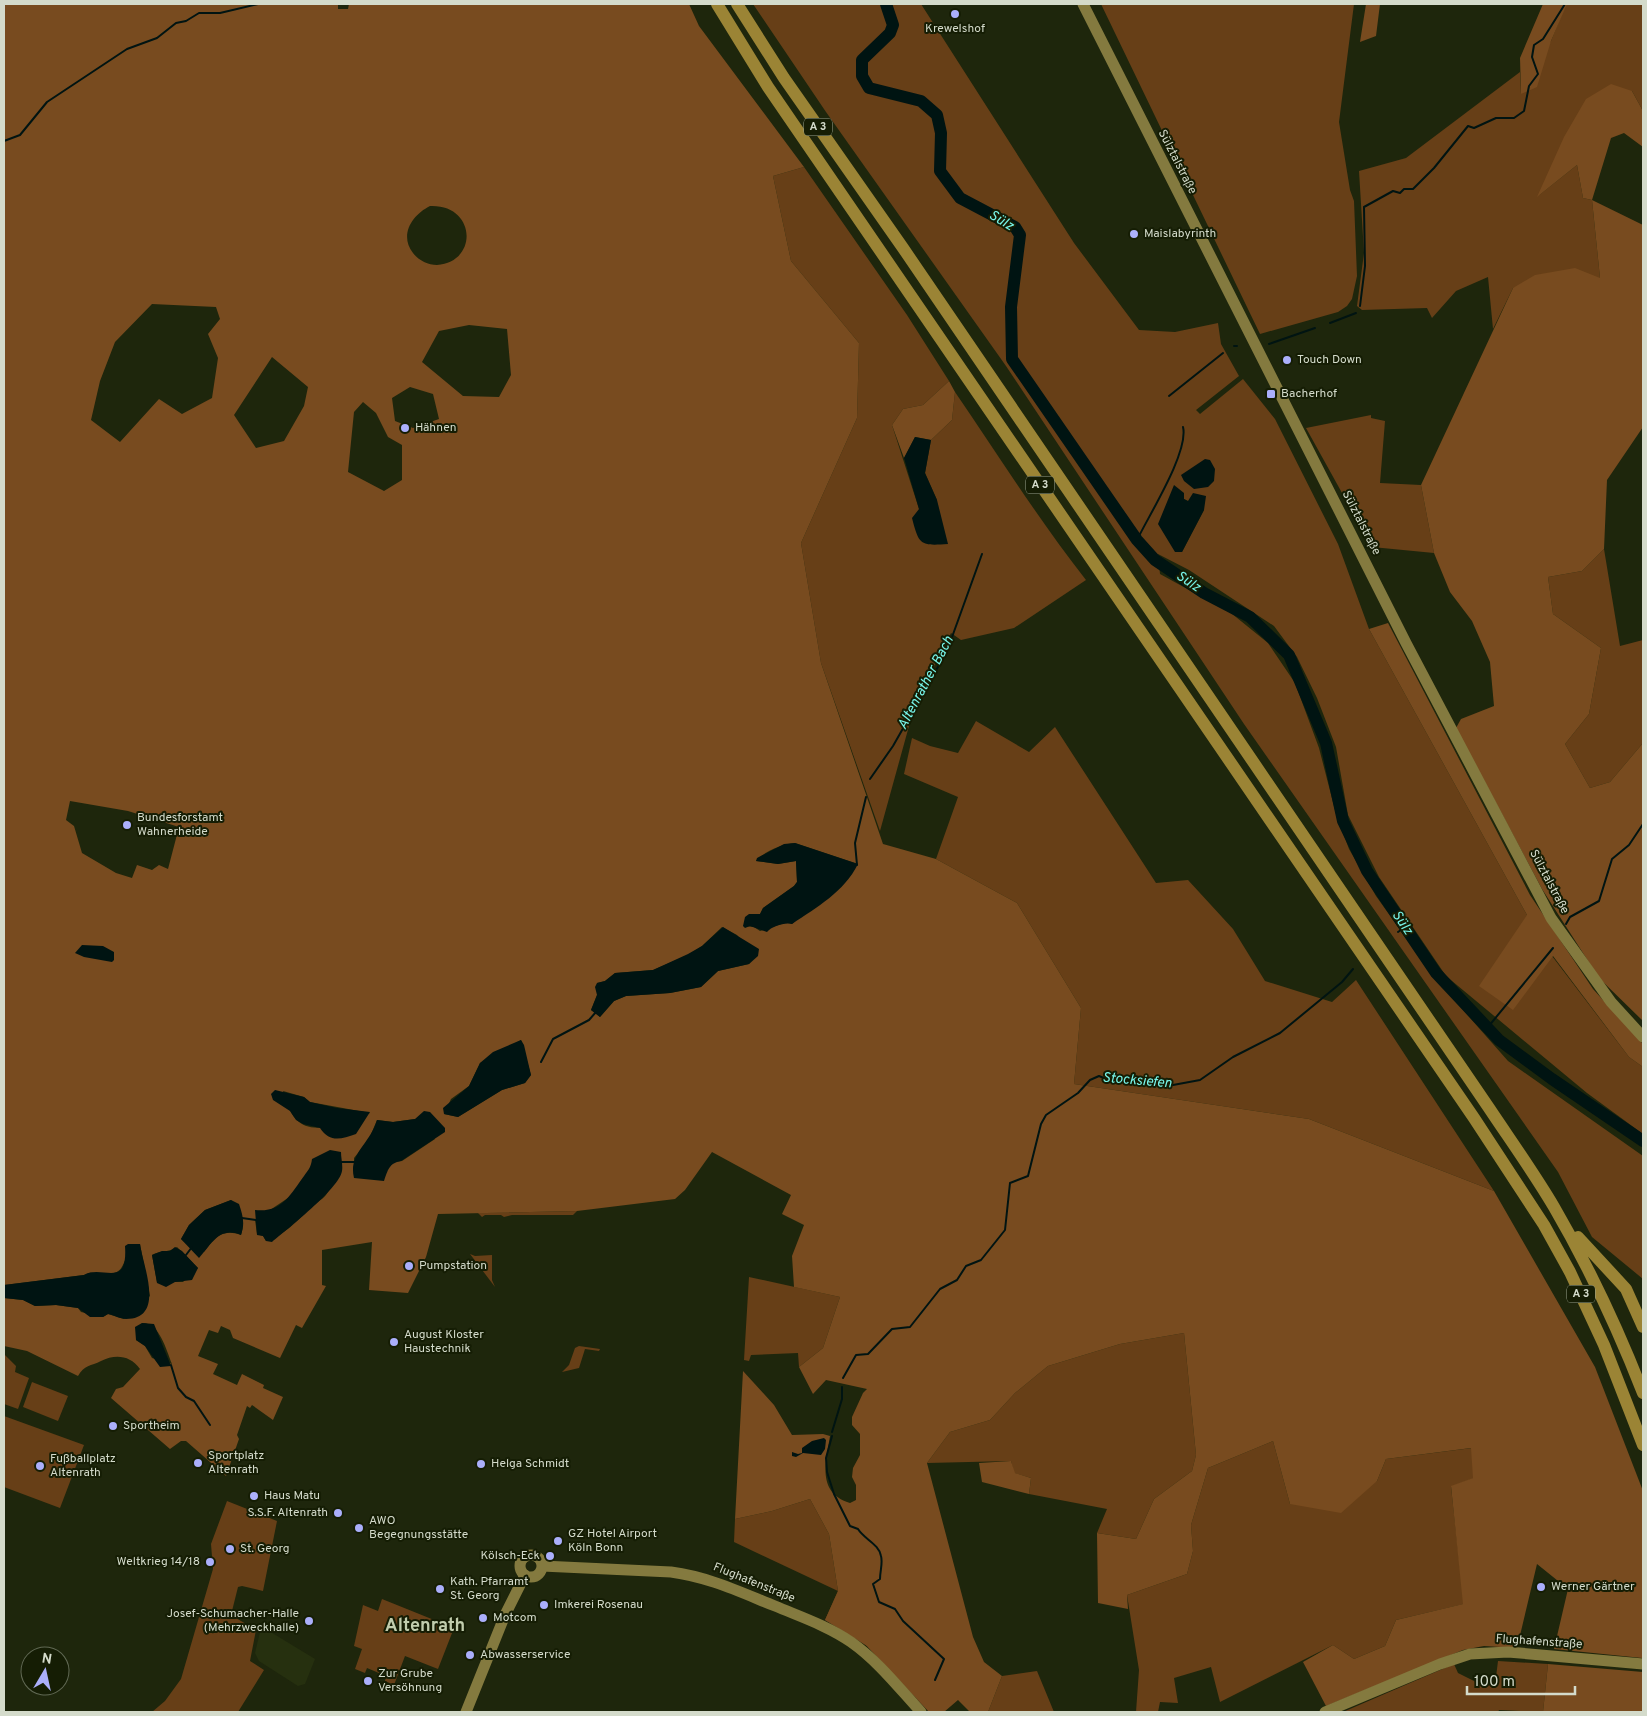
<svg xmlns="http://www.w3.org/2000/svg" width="1647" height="1716" font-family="Overpass,sans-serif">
	<rect width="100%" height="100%" fill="#1e260c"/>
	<path fill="#26300f" d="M264,1628l51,31 -10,25 -7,2 -39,-25 -4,-8 5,-21 2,1z"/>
	<path fill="#673f17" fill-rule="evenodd" d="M753,4h168l153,239 65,87 36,2 43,-9 3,21 18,32 -43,34 4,4 43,-35 32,40 63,125 31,85 158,286 25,41 77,101 14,10v67l-56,-41 -141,-117 -67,-99 -31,-62 -12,-68 -19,-49 -20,-41 -23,-31 -85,-56 -31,-16 2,20 71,39 37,30 27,40 24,65 17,66 13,35 27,47 57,80 75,85 135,95v123l-51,-42 -34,-65 -314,-448 -238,-358 -180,-254zM1184,493v6l20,11 -22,42h-7z
		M1101,4h253l-15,118 11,68 4,11 3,75 -5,23 -5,7 -9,6 -78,22z
		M1566,4h77v107l-11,-20 -94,105 39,-31 6,33 9,2 8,78 -87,10 -20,41 -5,-52 -32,14 -24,27 -5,-10 -65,2 -5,-4 7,-53 -5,-82 47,-13 114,-86 1,22 30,-53z
		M804,167l103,148 42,66 -26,24 -20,4 -11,16 27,84 18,-9 -12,-27 6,-33 21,-20 3,-28c43,63 84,128 131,188l-72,48 -53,12 -10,-7 -29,58 -13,35 -29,105 -59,-168 -20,-120 56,-125 2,-75 -68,-82 -18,-85z
		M1371,415v3l14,3 -5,62 41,2 13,68 -62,-6 -66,-119z
		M1604,549l16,97 23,-6v103l-33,39 -20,6 -25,-44 24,-30 12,-66 -48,-34 -5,-37 34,-6z
		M976,721l53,31 26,-25 101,156 32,-3 45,49 32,52 67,21 24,-22 138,211 -185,-72 -235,-35 7,-76 -64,-105 -81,-44 22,-62 -54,-23 8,-36 18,8 28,7z
		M577,1211l-4,4h-61l-8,2 -3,-2h-16l-3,2 -4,-4z
		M470,1254l5,2 17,-1v25l3,7z
		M749,1277l91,20 -17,51 -24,19 -1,-14 -47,2 -2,6 -5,-1z
		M1184,1333l12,122 -4,16 -38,28 -18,40 -39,-6 10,-24 -78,-15 2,-16 -17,-5 -3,-12 -84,2 23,-31 40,-12 25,-27 33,-27 72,-22z
		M579,1346l21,3 -1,2 -14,-2 -6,19 -17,4 7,-7 6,-17z
		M4,1354l12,12 -1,6 14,6 -11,31 -14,-5z
		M32,1382l36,14 -10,25 -35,-14z
		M4,1416l80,29 -24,63 -56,-21z
		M1273,1441l17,63 87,-23 9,-22 86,-11 2,30 -23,9 13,117 -68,16 -11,26 -31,13 -21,-14 -113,57 -9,-35 -37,11 4,25 -18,-1 -2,10h-22l3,-42 -12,-75 60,-21 6,-23 -2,-26 17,-57z
		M810,1499l19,35 9,57 106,121 -36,-23 -45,-47 -38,-22 13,-29 -104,-49 1,-23 37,-8z
		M227,1501l50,20 -14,70 -21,-5 -4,1 -7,28 25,15 -6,31 14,9 -26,42h-86l13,-11 16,-22 32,-110 -2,-25z
		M382,1599l72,29 -16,41 -33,-13 -11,29 -9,-4 1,-5 -19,-8 -2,5 -10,-4 7,-20 -8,-3 9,-41 15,6z
		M1498,1661l50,3 -5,48 -44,-2 -1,2h-155l111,-48 4,9 18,9 19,3z
		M1037,1671l17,41h-66l14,-36z"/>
	<path fill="#784b1f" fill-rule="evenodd" d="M4,4h334v5h10l1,-5h340l10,22 105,141 -31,9 18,85 68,82 -2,75 -56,125 20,120 62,181 53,15 81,44 64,105 -7,76 235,35 185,72 101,176 48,124 -1,167 -88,-9 14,-60 -31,-25 -20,84 -33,-2 -21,4 -137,56 -23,-44 30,-17 21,14 31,-13 11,-26 67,-16 -12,-118 22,-8 -2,-30 -85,11 -9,22 -36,32 -51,-9 -17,-63 -65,27 -17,57 2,26 -6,23 -60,21 1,14 -30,-6 -1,-70 39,6 18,-40 38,-28 4,-16 -12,-122 -64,11 -72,22 -33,27 -25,27 -40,12 -23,31 46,174 11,25 18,14 -14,36h-18l-12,-12 -14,12h-15l-62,-66 -42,-26 13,-29 -9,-57 -19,-35 -38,12 -37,8 8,-148 31,34 18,30 31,-1 7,2c-4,25 -14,57 20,67l6,-3v-15l-4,-8 1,-9 7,-13v-21l-8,-9v-8l11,-24 4,-4 -41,-9 -13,14 -14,-27 24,-19 17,-51 -46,-10 -2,-31 12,-31 -22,-11 9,-19 -79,-43 -27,38 -10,9 -98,12 -139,3 -12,43 -18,36 -39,-3 3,-48 -50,8v35l4,1 -24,42 -6,-3 -16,33 -47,-20 -3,-8 -9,-4 -3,7 -9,-3 -11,26 20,8 -5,10 24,11 5,-11 22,11 -1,3 20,9 -10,23 -21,-15 -2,3 -3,-2 -10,29 2,4 -13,37 -40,-35h-5l-11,8 -59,-51 5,-9 7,-2 17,-18c-10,-14 -25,-15 -39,-8 -10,5 -17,4 -23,15l-51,-25 -23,-5v-48l19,2 12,6 21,-1 22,3 3,4 22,5 5,-3 16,5 26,-23 -10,-52c-4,4 -12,9 -14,14 -3,6 -4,13 -12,15 -10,4 -20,-4 -30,2l-80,10zM430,206c46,-2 49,56 7,59 -9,0 -19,-5 -24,-12 -14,-18 -1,-38 17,-47zM152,304l64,3 4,12 -12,15 10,24 -6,40 -30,16 -23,-15 -39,43 -29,-22 9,-39 15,-39zM469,325l38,4 4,46 -12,22 -36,-1 -41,-34 17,-31zM272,357l36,30 -4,19 -20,35 -28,7 -22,-33zM410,387l23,7 6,25 -26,9 -18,-7 -3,-23zM363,402l13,11 12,24 14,8v35l-18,11 -36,-19 6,-60zM70,801l58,10 51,16 -11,42 -9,-4 -7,5 -15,-5 -5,13 -16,-5 -34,-20 -8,-27 -8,-6zM795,843l63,21 -66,60 -4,-2 -28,9 -6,-4 -11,-1 17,-12 3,-6 31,-22 3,-4 -1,-21 -18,3 -22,-3c9,-10 26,-17 39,-18zM722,927l15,8 18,22 -6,7 -31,7 -17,16 -31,6 -44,3 -12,5 -14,16 -9,-7 6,-15v-12l8,-2 10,-8 38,-3 35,-15 14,-9zM521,1040l10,35 -6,8 -23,7 -44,27 -14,-3 7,-15 18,-13 11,-23zM283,1091l21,6 6,5 60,11c-20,6 -57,26 -74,6 -7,-7 -10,-19 -13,-28zM415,1119l20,20 -33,22 -8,1c-11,13 -24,17 -40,15v-19l15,-19 8,-19 16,2zM341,1152c0,13 -7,32 -15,43 -4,5 -11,8 -15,12 -14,14 -26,28 -45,34l-3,-5 -6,-2 -2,-14 36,-24 20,-29zM231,1200c9,13 15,19 10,35 -19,-7 -27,3 -37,17l-13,-4 -10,-9 8,-14 16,-15zM177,1247l21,21 -15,14h-26l-5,-27c8,-5 17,-2 25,-8zM142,1323c17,-1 24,26 30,41l-20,-6 -7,-12 -9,-6z
		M1366,4h14l-4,32 -16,6z
		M1543,4h24l-16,37 -14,46 -16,7 -1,-36z
		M1611,84l21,7 11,20v36l-19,-14 -13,5 -19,62 51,25v202l-36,53 -3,69 -22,22 -34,6 5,37 48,34 -12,66 -24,30 25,44 20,-6 33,-39v278l-44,-43 -57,-89 -86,-161 5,-9 33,-13 -4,-44 -18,-41 -22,-29 -16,-39 -13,-68 92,-197 22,-13 40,-7 25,10 -8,-78 -9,-2 -6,-33 -40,32 27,-60 22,-38z
		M949,381l6,11 -3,28 -21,20 -16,-3 -11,21 -12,-33 11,-16 20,-4z
		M1388,623l142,272 63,94 50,55v23l-14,-10 -76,-101 -40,54 -34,-24 48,-71 -158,-286z
		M1011,1461l4,12 16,5 -2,16 -47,-12 -3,-19z
		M1548,1664l95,8v40h-100z"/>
	<path fill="#001412" d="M915,437l16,3 -6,33 12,27 11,44c-28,2 -29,1 -36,-26l7,-9 -15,-51z
		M1205,459l5,1 5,9 -1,12 -6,6 -14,2 -10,-8 -3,-6z
		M1174,485l10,8v6l4,2 5,-8 13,3 -2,14 -22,42h-7l-17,-28z
		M795,843l63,21c-14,28 -41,43 -66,60 -7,-2 -20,2 -25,8l-17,-6 -5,2 -2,-2 2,-9 4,-3h11l3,-6 31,-22 3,-4 -1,-21 -18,3 -22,-3 1,-3 27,-14z
		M723,927l36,22 -1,7 -9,8 -31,7 -17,16 -31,6 -44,3 -12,5 -14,16 -9,-7 6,-15 -2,-8 2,-4 8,-2 10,-8 38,-3 35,-16 14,-8z
		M82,945l21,1 11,6v8l-2,2 -28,-5 -9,-4z
		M521,1040l3,5 7,30 -6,8 -23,7 -44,27 -14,-3 -1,-6 26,-22 11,-23 13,-11z
		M275,1090l29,7 6,5 27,6 33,4 -14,22c-15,5 -26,9 -36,-6l-17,-4 -7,-4 -6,-9 -17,-11 -2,-6z
		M424,1111l6,1 15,16v4l-44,29c-12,2 -13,9 -17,20l-30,-3c-6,-24 16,-34 23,-58l16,2 22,-3z
		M330,1150l11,2c0,6 2,13 1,19 -3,18 -56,59 -70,71l-6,-1 -3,-5 -6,-1 -2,-25c27,3 35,-15 49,-34 5,-7 7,-9 8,-17z
		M231,1200l8,4c4,12 6,19 2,31 -22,-9 -29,9 -42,23l-18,-19 8,-14 16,-15z
		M128,1244h12c3,22 26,75 -14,75 -6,0 -12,-4 -18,-5l-5,3h-13l-12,-9 -22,-3 -21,1 -12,-6 -19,-2v-13l80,-10c18,-11 44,15 41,-29z
		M175,1247l7,4 16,17 -6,12 -17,2 -9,5 -9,-4 -5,-28 10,-4h8z
		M142,1323l12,1 17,42 -11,1 -15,-21 -9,-6 -1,-13z
		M824,1438l2,2 -1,9 -4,6 -18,-2 -7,4 -4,-1v-4l6,2 4,-1v-5l10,-7z"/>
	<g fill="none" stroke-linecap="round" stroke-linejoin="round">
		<path stroke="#001412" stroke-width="2" d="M4,141l16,-6 27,-33 80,-53 30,-11 19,-15 10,-2 13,-8h21l38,-9
			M1360,306l5,-40 -1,-59 29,-16 7,2 4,-4h9l21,-21 34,-42 6,2 22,-10h18l10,-7 5,-25 9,-12 -6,-17 2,-12 9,-6 22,-35
			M1330,323l26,-10
			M1269,344l46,-16
			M1234,346h3
			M1169,396l54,-43
			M1137,540c12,-25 52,-88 46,-113
			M870,779l23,-33 54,-95 35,-97
			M857,865l-2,-22 11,-46
			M1566,924l4,-7 29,-16 13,-42 17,-14 14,-21
			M1398,932l7,-5
			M1488,1027l65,-79
			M541,1062l12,-23 36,-19 7,-8
			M340,1162h15
			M242,1218l14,2
			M186,1255l6,-8
			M171,1365l7,23 8,9 8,4 16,24
			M843,1378l13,-23 12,-1 24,-25 18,-2 30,-38 17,-9 9,-14 15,-6 24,-30 5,-47 18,-7 13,-52 5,-9 32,-22 12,-13 9,-4 12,5 15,-3 47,7 27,-5 33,-23 47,-24 62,-51 11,-13
			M832,1432l10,-33v-12
			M832,1436l-6,22 1,14 7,22 16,32 8,3c6,10 21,15 23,27 2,7 -1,15 -1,23l-7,5 6,18 16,7 8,12 41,38 -9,21"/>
		<path stroke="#001412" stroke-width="12" d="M886,4l7,21 -3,8 -28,27v16l7,12 52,13 16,14 4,18 -1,38 20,27 55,29 5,8 -9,72 1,52 125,181 18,20 49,33 46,24 39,38 37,88 17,78 24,50 69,102 63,67 53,39 91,62"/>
		<path stroke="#847a3f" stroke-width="11" d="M1083,4l323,639 145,275 60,84 32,35
			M520 1566a11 11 0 1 1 22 0a11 11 0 1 1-22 0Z
			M542,1566l129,6c38,5 69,20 104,34 26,11 53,20 76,36 27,19 48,46 70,70
			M466,1712l39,-97 20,-40
			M1325,1712l115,-48 30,-10 38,-2 135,12"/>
		<path stroke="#9b8435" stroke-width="12" d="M717,4l51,83 706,1031 70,107 26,47 34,73 39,100
			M737,4l47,74 119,170 586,860c22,33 45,65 65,99 35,60 64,122 89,186
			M1578,1237l48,52 17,38"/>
	</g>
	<g fill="#abaffb" stroke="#151d04" stroke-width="2">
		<circle cx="955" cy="14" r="5"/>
		<circle cx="1134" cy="234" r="5"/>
		<circle cx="1287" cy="360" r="5"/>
		<rect x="1266" y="389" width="10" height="10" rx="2.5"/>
		<circle cx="405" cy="428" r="5"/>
		<circle cx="127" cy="825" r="5"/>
		<circle cx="409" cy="1266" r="5"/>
		<circle cx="394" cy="1342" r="5"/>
		<circle cx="113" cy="1426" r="5"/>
		<circle cx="198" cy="1463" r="5"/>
		<circle cx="481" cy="1464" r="5"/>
		<circle cx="40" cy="1466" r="5"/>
		<circle cx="254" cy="1496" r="5"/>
		<circle cx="338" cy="1513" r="5"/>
		<circle cx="359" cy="1528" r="5"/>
		<circle cx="558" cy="1541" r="5"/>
		<circle cx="230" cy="1549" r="5"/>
		<circle cx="550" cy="1556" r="5"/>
		<circle cx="210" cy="1562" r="5"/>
		<circle cx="1541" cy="1587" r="5"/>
		<circle cx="440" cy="1589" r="5"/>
		<circle cx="544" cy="1605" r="5"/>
		<circle cx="483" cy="1618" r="5"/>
		<circle cx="309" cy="1621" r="5"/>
		<circle cx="470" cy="1655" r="5"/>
		<circle cx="368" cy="1681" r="5"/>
	</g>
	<g text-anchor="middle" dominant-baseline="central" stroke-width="4" stroke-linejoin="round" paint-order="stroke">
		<g fill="#151d04" stroke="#9ba28f" stroke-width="1">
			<rect x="804" y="118.5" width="28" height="17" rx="4"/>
			<rect x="1026" y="476.5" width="28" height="17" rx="4"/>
			<rect x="1567" y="1285.5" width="28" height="17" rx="4"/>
		</g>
		<g font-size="11" font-weight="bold" fill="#d4dbcb">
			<text x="818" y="127">A 3</text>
			<text x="1040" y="485">A 3</text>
			<text x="1581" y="1294">A 3</text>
		</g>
		<g font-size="12" fill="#d4dbcb" stroke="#151d04" text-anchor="start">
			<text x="955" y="29" text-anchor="middle">Krewelshof</text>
			<text x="1144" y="234">Maislabyrinth</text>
			<text x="1297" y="360">Touch Down</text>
			<text x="1281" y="394">Bacherhof</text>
			<text x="415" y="428">Hähnen</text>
			<text x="137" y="818">Bundesforstamt<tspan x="137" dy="14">Wahnerheide</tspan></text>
			<text x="419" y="1266">Pumpstation</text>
			<text x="404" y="1335">August Kloster<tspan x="404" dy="14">Haustechnik</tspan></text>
			<text x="123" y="1426">Sportheim</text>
			<text x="208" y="1456">Sportplatz<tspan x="208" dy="14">Altenrath</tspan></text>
			<text x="50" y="1459">Fußballplatz<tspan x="50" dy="14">Altenrath</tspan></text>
			<text x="491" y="1464">Helga Schmidt</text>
			<text x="264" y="1496">Haus Matu</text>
			<text x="328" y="1513" text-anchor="end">S.S.F. Altenrath</text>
			<text x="369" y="1521">AWO<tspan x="369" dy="14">Begegnungsstätte</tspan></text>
			<text x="568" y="1534">GZ Hotel Airport<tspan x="568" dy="14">Köln Bonn</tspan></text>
			<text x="240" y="1549">St. Georg</text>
			<text x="540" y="1556" text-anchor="end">Kölsch-Eck</text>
			<text x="200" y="1562" text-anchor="end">Weltkrieg 14/18</text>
			<text x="450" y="1582">Kath. Pfarramt<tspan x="450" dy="14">St. Georg</tspan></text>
			<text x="1551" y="1587">Werner Gärtner</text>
			<text x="554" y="1605">Imkerei Rosenau</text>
			<text x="299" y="1614" text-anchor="end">Josef-Schumacher-Halle<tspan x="299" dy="14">(Mehrzweckhalle)</tspan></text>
			<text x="493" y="1618">Motcom</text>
			<text x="480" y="1655">Abwasserservice</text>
			<text x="378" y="1674">Zur Grube<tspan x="378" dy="14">Versöhnung</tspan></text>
		</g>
		<g font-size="12" fill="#d4dbcb" stroke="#151d04">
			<text transform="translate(1177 162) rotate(63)">Sülztalstraße</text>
			<text transform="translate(1361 523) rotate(63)">Sülztalstraße</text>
			<text transform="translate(1549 882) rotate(62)">Sülztalstraße</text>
			<text transform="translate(754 1583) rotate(22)">Flughafenstraße</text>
			<text transform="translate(1539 1642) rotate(4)">Flughafenstraße</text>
		</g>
		<g font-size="14" font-style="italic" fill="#78f6eb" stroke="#151d04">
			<text transform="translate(1001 221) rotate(31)">Sülz</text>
			<text transform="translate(1188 582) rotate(34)">Sülz</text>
			<text transform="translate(926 683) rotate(-62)">Altenrather Bach</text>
			<text transform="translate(1402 923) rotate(56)">Sülz</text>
			<text transform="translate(1137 1081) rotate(5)">Stocksiefen</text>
		</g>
		<g font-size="18" font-weight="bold" fill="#c1cdad" stroke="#151d04">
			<text x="425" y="1626">Altenrath</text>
		</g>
	</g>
	<rect width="1647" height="1716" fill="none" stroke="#d4dbcb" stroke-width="10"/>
	<g transform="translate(45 1671) rotate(9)"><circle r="24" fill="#151d04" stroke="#616954"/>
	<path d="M0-4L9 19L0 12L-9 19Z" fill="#abaffb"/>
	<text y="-8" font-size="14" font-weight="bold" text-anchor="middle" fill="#d4dbcb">N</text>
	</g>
	<path d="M1467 1686v8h108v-8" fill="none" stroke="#d4dbcb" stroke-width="2.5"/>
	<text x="1474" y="1686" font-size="15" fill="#d4dbcb" stroke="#151d04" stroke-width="4" paint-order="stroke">100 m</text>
</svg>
